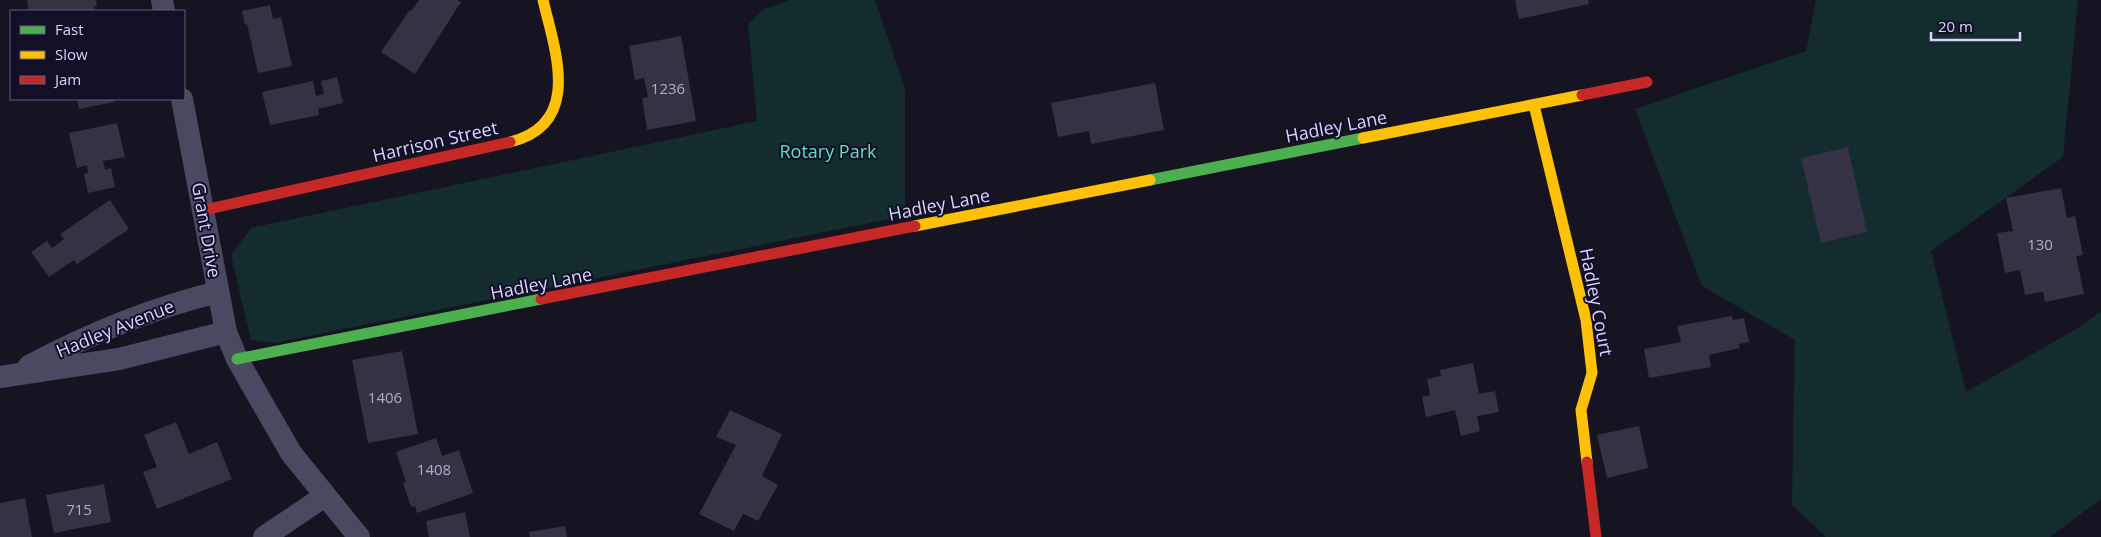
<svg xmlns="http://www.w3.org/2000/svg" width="2101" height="537" font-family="'Open Sans',sans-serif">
	<rect width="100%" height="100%" fill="#161421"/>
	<path fill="#132c2d" d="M790,0h85l30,89v127l-631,127 -23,-3 -20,-85 20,-27 506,-107 -9,-97 16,-15z
		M1816,0h262l-15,157 -132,94 35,141 112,-64 23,-17v188l-51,38h-224l-34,-32 3,-165 -93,-54 -67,-177 171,-58z"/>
	<path fill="#343243" d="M27,0h69l1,6 -3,1 1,4h-66z
		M419,0h38l4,2 -46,72 -34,-22 28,-41h2z
		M1515,0h73l1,4 -70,15z
		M270,5l3,14 8,-2 11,49 -34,7 -11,-49 -2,1 -3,-14z
		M681,36l15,85 -49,9 -5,-32 6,-1 -4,-19 -9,2 -6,-34z
		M337,77l6,26 -25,6 1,6 -49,10 -8,-33 51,-11 3,15 8,-2 -3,-13z
		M1155,83l9,47 -73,14 -2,-13 -31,6 -7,-34z
		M77,99h36l1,3 -35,7z
		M117,123l8,34 -22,4 2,9 6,-2 4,19 -27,6 -4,-19 4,-1 -1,-8 -10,3 -8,-35z
		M1848,147l19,85 -46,11 -20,-85z
		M2061,188l6,30 8,-2 8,39 -7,1 8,38 -39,8 -2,-10 -18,3 -5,-25 -15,3 -8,-40 16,-2 -7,-33z
		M110,200l19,29 -52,35 -3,-4 -25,17 -18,-25 16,-11 5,7 12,-9 -4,-5z
		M1732,316l1,4 11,-2 5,24 -10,2 1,4 -31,7 2,12 -62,11 -5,-29 37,-7 -4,-16z
		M402,351l16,83 -50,9 -16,-83z
		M1473,363l6,31 16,-3 4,21 -22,4 3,15 -19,5 -6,-26 -29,7 -4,-20 8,-2 -3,-16 14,-3 -1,-6z
		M730,410l52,24 -20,42 16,9 -20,36 -15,-7 -9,17 -35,-17 37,-69 -20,-8z
		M176,422l13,32 28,-12 15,37 -75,30 -14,-37 14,-5 -13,-32z
		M1639,426l9,42 -41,10 -10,-43z
		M436,438l6,18 17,-6 14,43 -56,20 -2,-7 -4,1 -8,-24 3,-1 -10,-30z
		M104,484l7,38 -57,11 -8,-38z
		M25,498l7,39h-32v-34z
		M465,512l5,25h-41l-3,-16z
		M565,526l2,11h-37l-1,-5z"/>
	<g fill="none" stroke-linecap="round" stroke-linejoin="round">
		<path stroke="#4a4962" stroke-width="22" d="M162,0l2,11
			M182,99l44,233 11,27 54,94 68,84
			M29,366c60,-32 123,-58 189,-74
			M0,377l119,-18 107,-27
			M264,537l61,-41"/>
		<path stroke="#4caf50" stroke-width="11" d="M1150,180l213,-42
			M237,359l304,-60"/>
		<path stroke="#ffc107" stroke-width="11" d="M1534,105l52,215 6,53 -11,37 6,52
			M1363,138l219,-43
			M510,142c73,-18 45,-91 33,-142
			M915,226l235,-46"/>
		<path stroke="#c62828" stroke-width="11" d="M1582,95l65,-13
			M204,210l306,-68
			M541,299l374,-73
			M1587,462l9,75"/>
	</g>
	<g text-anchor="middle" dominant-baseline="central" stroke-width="4" stroke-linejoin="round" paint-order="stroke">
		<g font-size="15" fill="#b0acd0">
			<text x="668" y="88">1236</text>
			<text x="2040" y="244">130</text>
			<text x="385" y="397">1406</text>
			<text x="434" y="469">1408</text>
			<text x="79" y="509">715</text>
		</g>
		<g font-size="18" fill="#d9d4ff" stroke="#130f26">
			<text transform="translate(1336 126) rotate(-11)">Hadley Lane</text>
			<text transform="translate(435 141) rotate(-13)">Harrison Street</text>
			<text transform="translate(939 204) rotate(-11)">Hadley Lane</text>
			<text transform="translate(207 230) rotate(80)">Grant Drive</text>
			<text transform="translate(541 283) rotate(-11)">Hadley Lane</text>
			<text transform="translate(1597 302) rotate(79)">Hadley Court</text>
			<text transform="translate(115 328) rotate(-22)">Hadley Avenue</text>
		</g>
		<g font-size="18" fill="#5fe0c0" stroke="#130f26">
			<text x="828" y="151">Rotary Park</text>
		</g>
	</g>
	<rect x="10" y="10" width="175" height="90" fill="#130f26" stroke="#625e7d"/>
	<rect x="20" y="26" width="25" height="8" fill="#4caf50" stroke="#625e7d"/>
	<text x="55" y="35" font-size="15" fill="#d9d4ff">Fast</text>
	<rect x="20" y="51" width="25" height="8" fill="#ffc107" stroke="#625e7d"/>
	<text x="55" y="60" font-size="15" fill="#d9d4ff">Slow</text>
	<rect x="20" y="76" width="25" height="8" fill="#c62828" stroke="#625e7d"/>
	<text x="55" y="85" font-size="15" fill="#d9d4ff">Jam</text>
	<path d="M1931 32v8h89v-8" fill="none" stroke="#d9d4ff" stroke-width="2.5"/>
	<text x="1938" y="32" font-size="15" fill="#d9d4ff" stroke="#130f26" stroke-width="4" paint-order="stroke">20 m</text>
</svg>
